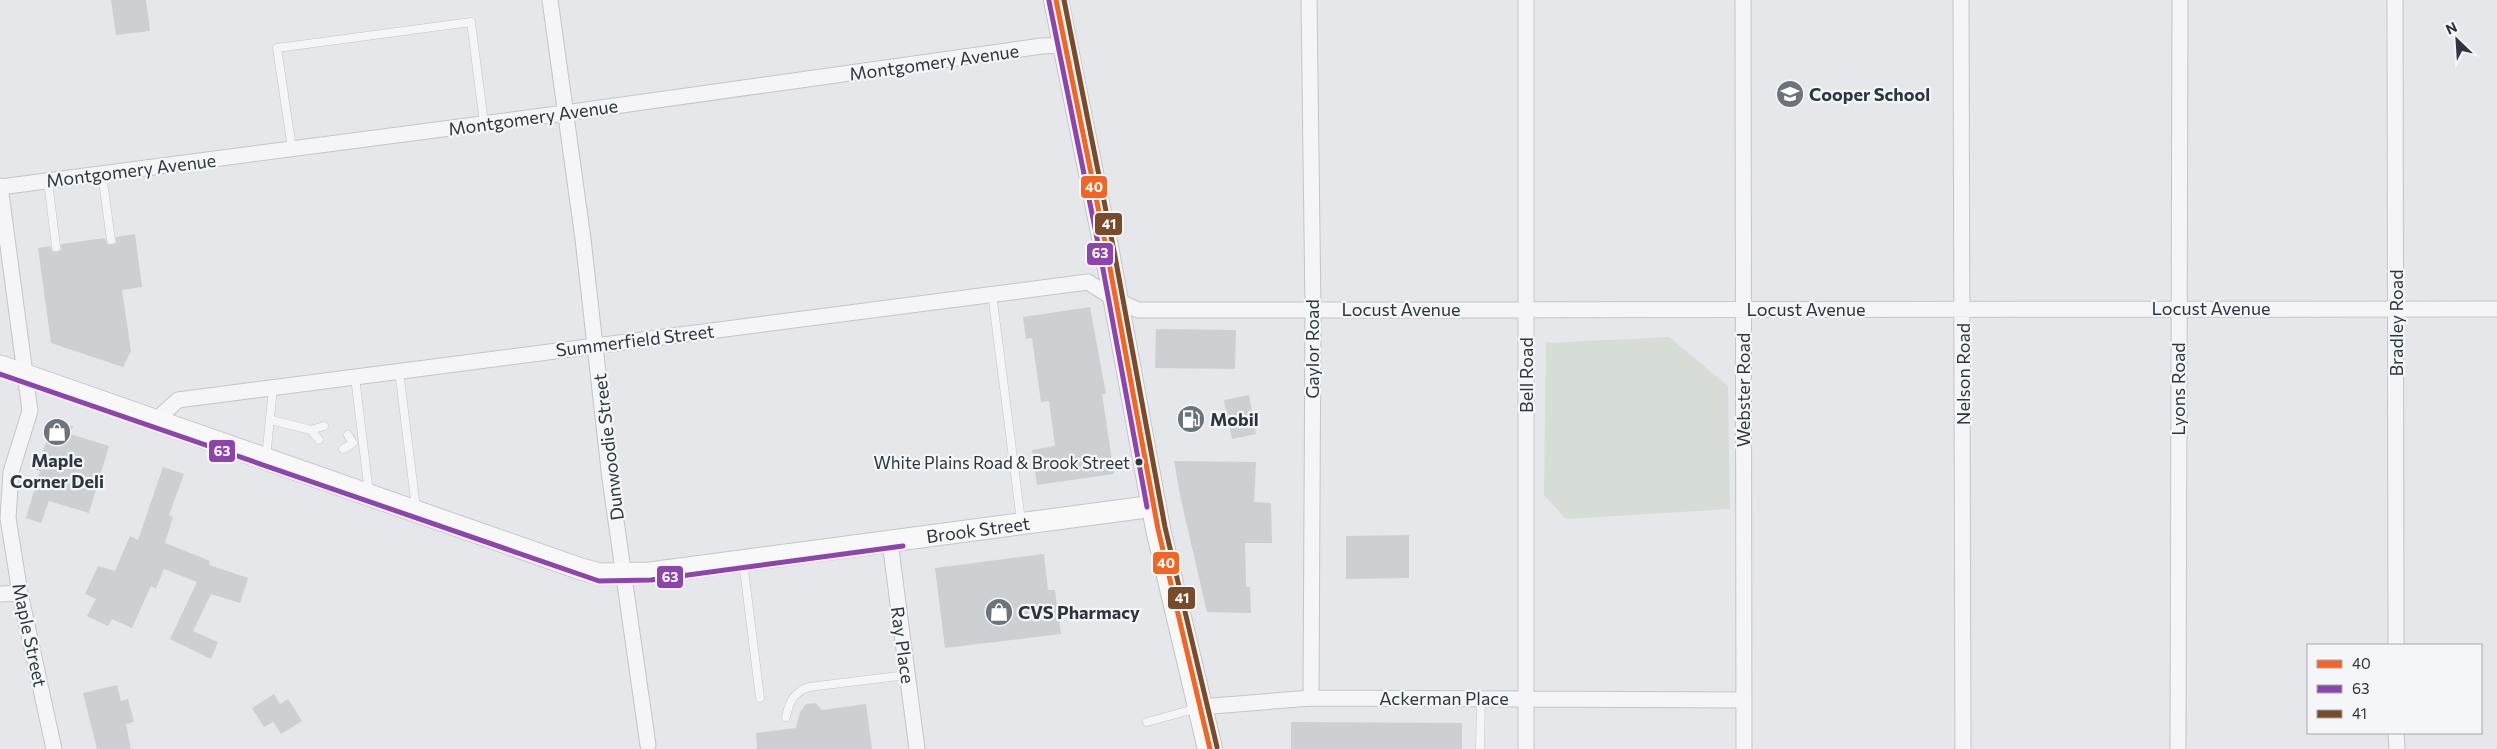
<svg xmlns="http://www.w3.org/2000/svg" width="2497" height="749" font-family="Commissioner,sans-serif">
	<rect width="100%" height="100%" fill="#e5e7ea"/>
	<path fill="#d6ddd6" d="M1669,337l59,49 2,123 -164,10 -22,-24 2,-152z"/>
	<path fill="#cecfd2" d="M111,0h35l4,31 -34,4z
		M135,234l7,53 -20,3 9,61 -8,16 -72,-24 -13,-95 12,-2 2,5 5,1 4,-2v-6l44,-6 2,6 5,1 4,-2v-6z
		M1090,307l16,87h-4l12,80 -77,11 -5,-35 23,-4 -6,-45 -8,1 -9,-64 -6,1 -3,-22z
		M1156,329l80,1 -1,39 -80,-1z
		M1249,395l7,39 -24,5 -8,-39z
		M54,420l19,6 -3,8 39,12 -20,67 -40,-12 -8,22 -15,-5 14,-47 -4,-1z
		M1174,461l82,1 -2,40 17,1 1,40h-27l1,44h4l1,26 -44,-1 -26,-112z
		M163,467l21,7 -15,41 4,2 -8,26 45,18 -1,4 39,13 -8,25 -29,-9 -18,37 25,11 -7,17 -41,-20 27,-57 -33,-13 -8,19 -5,-2 -19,42 -20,-9 -4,7 -21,-10 9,-17 -11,-5 13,-28 17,5 15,-35 8,4z
		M1409,535v43l-63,1v-43z
		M1044,554l4,36h7l6,44 -116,14 -10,-80z
		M117,685l4,16 7,-2 6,23 -8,2 5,25h-34l-14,-56z
		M274,694l6,10 8,-5 14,22 -21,13 -8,-12 -9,5 -12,-19z
		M815,703l7,7 44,-6 6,45h-115l-1,-16 40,-5 4,-16 6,-8z
		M1291,722l171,1v26h-171z"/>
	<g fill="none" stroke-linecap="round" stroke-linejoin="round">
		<defs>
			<path id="lane" d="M292,149l-15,-101 194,-26 13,101
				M102,174l9,66
				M48,181l8,66
				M992,293l29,228
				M399,371l17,137
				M355,377l14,116
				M271,420l40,10 8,10
				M311,430l13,-4
				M343,449l10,-6 -5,-8
				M266,458l7,-70
				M743,561l17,137
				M786,717c3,-15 8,-25 23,-30l98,-12
				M1147,722l51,-14
				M1480,749l1,-51"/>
			<path id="street" d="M550,0l33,239 27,240 38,266
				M1309,0l4,310 -2,388
				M1526,0v749
				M1743,0l1,749
				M1961,0l2,749
				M2395,0l1,645
				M0,186l30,225 -19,61 -3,46 12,75 34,156
				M0,187l565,-74 477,-67 23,-1
				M157,419l21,-19 910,-118 28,18 22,10 1359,-1
				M890,542l27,207
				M0,594l20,-1
				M1200,707l111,-9 433,2
				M2396,733l1,16
				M2178,749l2,-749"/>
			<g id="secondary">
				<path id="s1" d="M0,366l581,203 19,5 50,-1 504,-67"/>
			</g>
			<path id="primary" d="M1056,0l51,252 51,277 52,220"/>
		</defs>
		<use href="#lane" stroke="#c3c5c8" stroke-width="9"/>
		<use href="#street" stroke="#c3c5c8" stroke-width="17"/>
		<use href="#secondary" stroke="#c3c5c8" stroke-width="23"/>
		<use href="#primary" stroke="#c2c4c7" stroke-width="26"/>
		<use href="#lane" stroke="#f5f5f7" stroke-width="8"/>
		<use href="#street" stroke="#f5f5f7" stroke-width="15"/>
		<use href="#secondary" stroke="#f8f8f8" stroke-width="21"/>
		<use href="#primary" stroke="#f8f8f8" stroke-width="24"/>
		<defs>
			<path id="bus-1" d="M1056,0l51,252 51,277 52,220"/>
			<path id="bus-2" d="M1049,1l51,252 47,254
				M0,374l599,207 52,-1 252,-34"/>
			<path id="bus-3" d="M1064,0l50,251 51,276 52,220"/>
		</defs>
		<use href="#bus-1" stroke="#f4f6f8" stroke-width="9"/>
		<use href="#bus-2" stroke="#f4f6f8" stroke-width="9"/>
		<use href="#bus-3" stroke="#f4f6f8" stroke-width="9"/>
		<use href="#bus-1" stroke="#f26522" stroke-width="5"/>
		<use href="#bus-2" stroke="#8e44ad" stroke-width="5"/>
		<use href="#bus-3" stroke="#7a4b2a" stroke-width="5"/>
	</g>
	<defs>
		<symbol id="school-disc" viewBox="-11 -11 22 22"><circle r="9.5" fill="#6d737d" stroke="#f4f6f8"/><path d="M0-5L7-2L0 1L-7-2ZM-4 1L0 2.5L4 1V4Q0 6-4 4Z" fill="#fff"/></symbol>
		<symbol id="fuel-disc" viewBox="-11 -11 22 22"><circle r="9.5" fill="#6d737d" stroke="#f4f6f8"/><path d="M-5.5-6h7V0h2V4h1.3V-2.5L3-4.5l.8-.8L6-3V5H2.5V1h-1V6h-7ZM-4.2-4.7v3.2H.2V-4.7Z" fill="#fff"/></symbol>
		<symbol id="shop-disc" viewBox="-11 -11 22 22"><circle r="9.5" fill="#6d737d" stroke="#f4f6f8"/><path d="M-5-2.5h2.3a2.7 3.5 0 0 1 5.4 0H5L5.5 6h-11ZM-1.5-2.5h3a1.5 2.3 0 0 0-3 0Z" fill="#fff"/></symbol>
	</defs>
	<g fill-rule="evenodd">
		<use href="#school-disc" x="1774" y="78" width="32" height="32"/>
		<use href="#fuel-disc" x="1175" y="403" width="32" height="32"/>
		<use href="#shop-disc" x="41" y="416" width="32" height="32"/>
		<use href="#shop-disc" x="983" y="596" width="32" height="32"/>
	</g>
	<circle fill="#2d3543" stroke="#f4f6f8" stroke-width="2" cx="1139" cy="462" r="4.5"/>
	<g text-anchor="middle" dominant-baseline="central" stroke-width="4.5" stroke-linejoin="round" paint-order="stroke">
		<g font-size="17" fill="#2d3543" stroke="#f4f6f8" text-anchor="end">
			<text x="1130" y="462">White Plains Road &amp; Brook Street</text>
		</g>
		<g font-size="18" fill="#2d3543" stroke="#f4f6f8">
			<text transform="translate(934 62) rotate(-8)">Montgomery Avenue</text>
			<text transform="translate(533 117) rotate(-8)">Montgomery Avenue</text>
			<text transform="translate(131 170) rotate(-7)">Montgomery Avenue</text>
			<text x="2211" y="308">Locust Avenue</text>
			<text x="1401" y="309">Locust Avenue</text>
			<text x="1806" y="309">Locust Avenue</text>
			<text transform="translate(2396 323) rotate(-90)">Bradley Road</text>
			<text transform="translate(635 340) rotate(-7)">Summerfield Street</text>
			<text transform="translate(1312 349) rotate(-90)">Gaylor Road</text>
			<text transform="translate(1963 374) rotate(-90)">Nelson Road</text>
			<text transform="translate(1526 375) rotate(-90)">Bell Road</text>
			<text transform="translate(2178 389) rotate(-90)">Lyons Road</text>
			<text transform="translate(1743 390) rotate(-90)">Webster Road</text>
			<text transform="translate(608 447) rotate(-97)">Dunwoodie Street</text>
			<text stroke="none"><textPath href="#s1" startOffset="1016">Brook Street</textPath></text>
			<text transform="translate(30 635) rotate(78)">Maple Street</text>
			<text transform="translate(903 645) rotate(82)">Ray Place</text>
			<text x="1444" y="698">Ackerman Place</text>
		</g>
		<g font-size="18" font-weight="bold" fill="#2d3543" stroke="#f4f6f8" text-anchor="start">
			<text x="1809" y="94">Cooper School</text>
			<text x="1210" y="419">Mobil</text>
			<text x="57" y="460" text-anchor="middle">Maple<tspan x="57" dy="21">Corner Deli</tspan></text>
			<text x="1018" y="612">CVS Pharmacy</text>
		</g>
	</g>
	<g stroke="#f4f6f8" stroke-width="2">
		<rect x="1080" y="175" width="28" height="24" rx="5" fill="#f26522"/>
		<rect x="1094" y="212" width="29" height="24" rx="5" fill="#7a4b2a"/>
		<rect x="1086" y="242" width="28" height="24" rx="5" fill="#8e44ad"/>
		<rect x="208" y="439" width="28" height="24" rx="5" fill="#8e44ad"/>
		<rect x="1152" y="551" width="28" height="24" rx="5" fill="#f26522"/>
		<rect x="656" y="565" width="28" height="24" rx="5" fill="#8e44ad"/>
		<rect x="1167" y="586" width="29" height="24" rx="5" fill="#7a4b2a"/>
	</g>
	<g font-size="14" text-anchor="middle" font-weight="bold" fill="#fff">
		<text x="1094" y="192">40</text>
		<text x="1109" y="229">41</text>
		<text x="1100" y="258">63</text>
		<text x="222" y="456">63</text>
		<text x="1166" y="568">40</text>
		<text x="670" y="582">63</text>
		<text x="1182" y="603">41</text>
	</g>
	<rect x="2307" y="644" width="175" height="90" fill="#f4f6f8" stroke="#a4a9b0"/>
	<rect x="2317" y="660" width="25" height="8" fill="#f26522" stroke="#a4a9b0"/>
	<text x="2352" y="669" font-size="15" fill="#2d3543">40</text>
	<rect x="2317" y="685" width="25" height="8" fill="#8e44ad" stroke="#a4a9b0"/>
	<text x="2352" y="694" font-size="15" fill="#2d3543">63</text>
	<rect x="2317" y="710" width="25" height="8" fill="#7a4b2a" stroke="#a4a9b0"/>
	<text x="2352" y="719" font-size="15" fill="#2d3543">41</text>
	<g transform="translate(2457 40) rotate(335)" stroke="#f4f6f8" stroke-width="4" paint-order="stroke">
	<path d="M0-4L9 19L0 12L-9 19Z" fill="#2d3543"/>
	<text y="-8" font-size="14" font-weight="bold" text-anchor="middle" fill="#2d3543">N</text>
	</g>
</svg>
